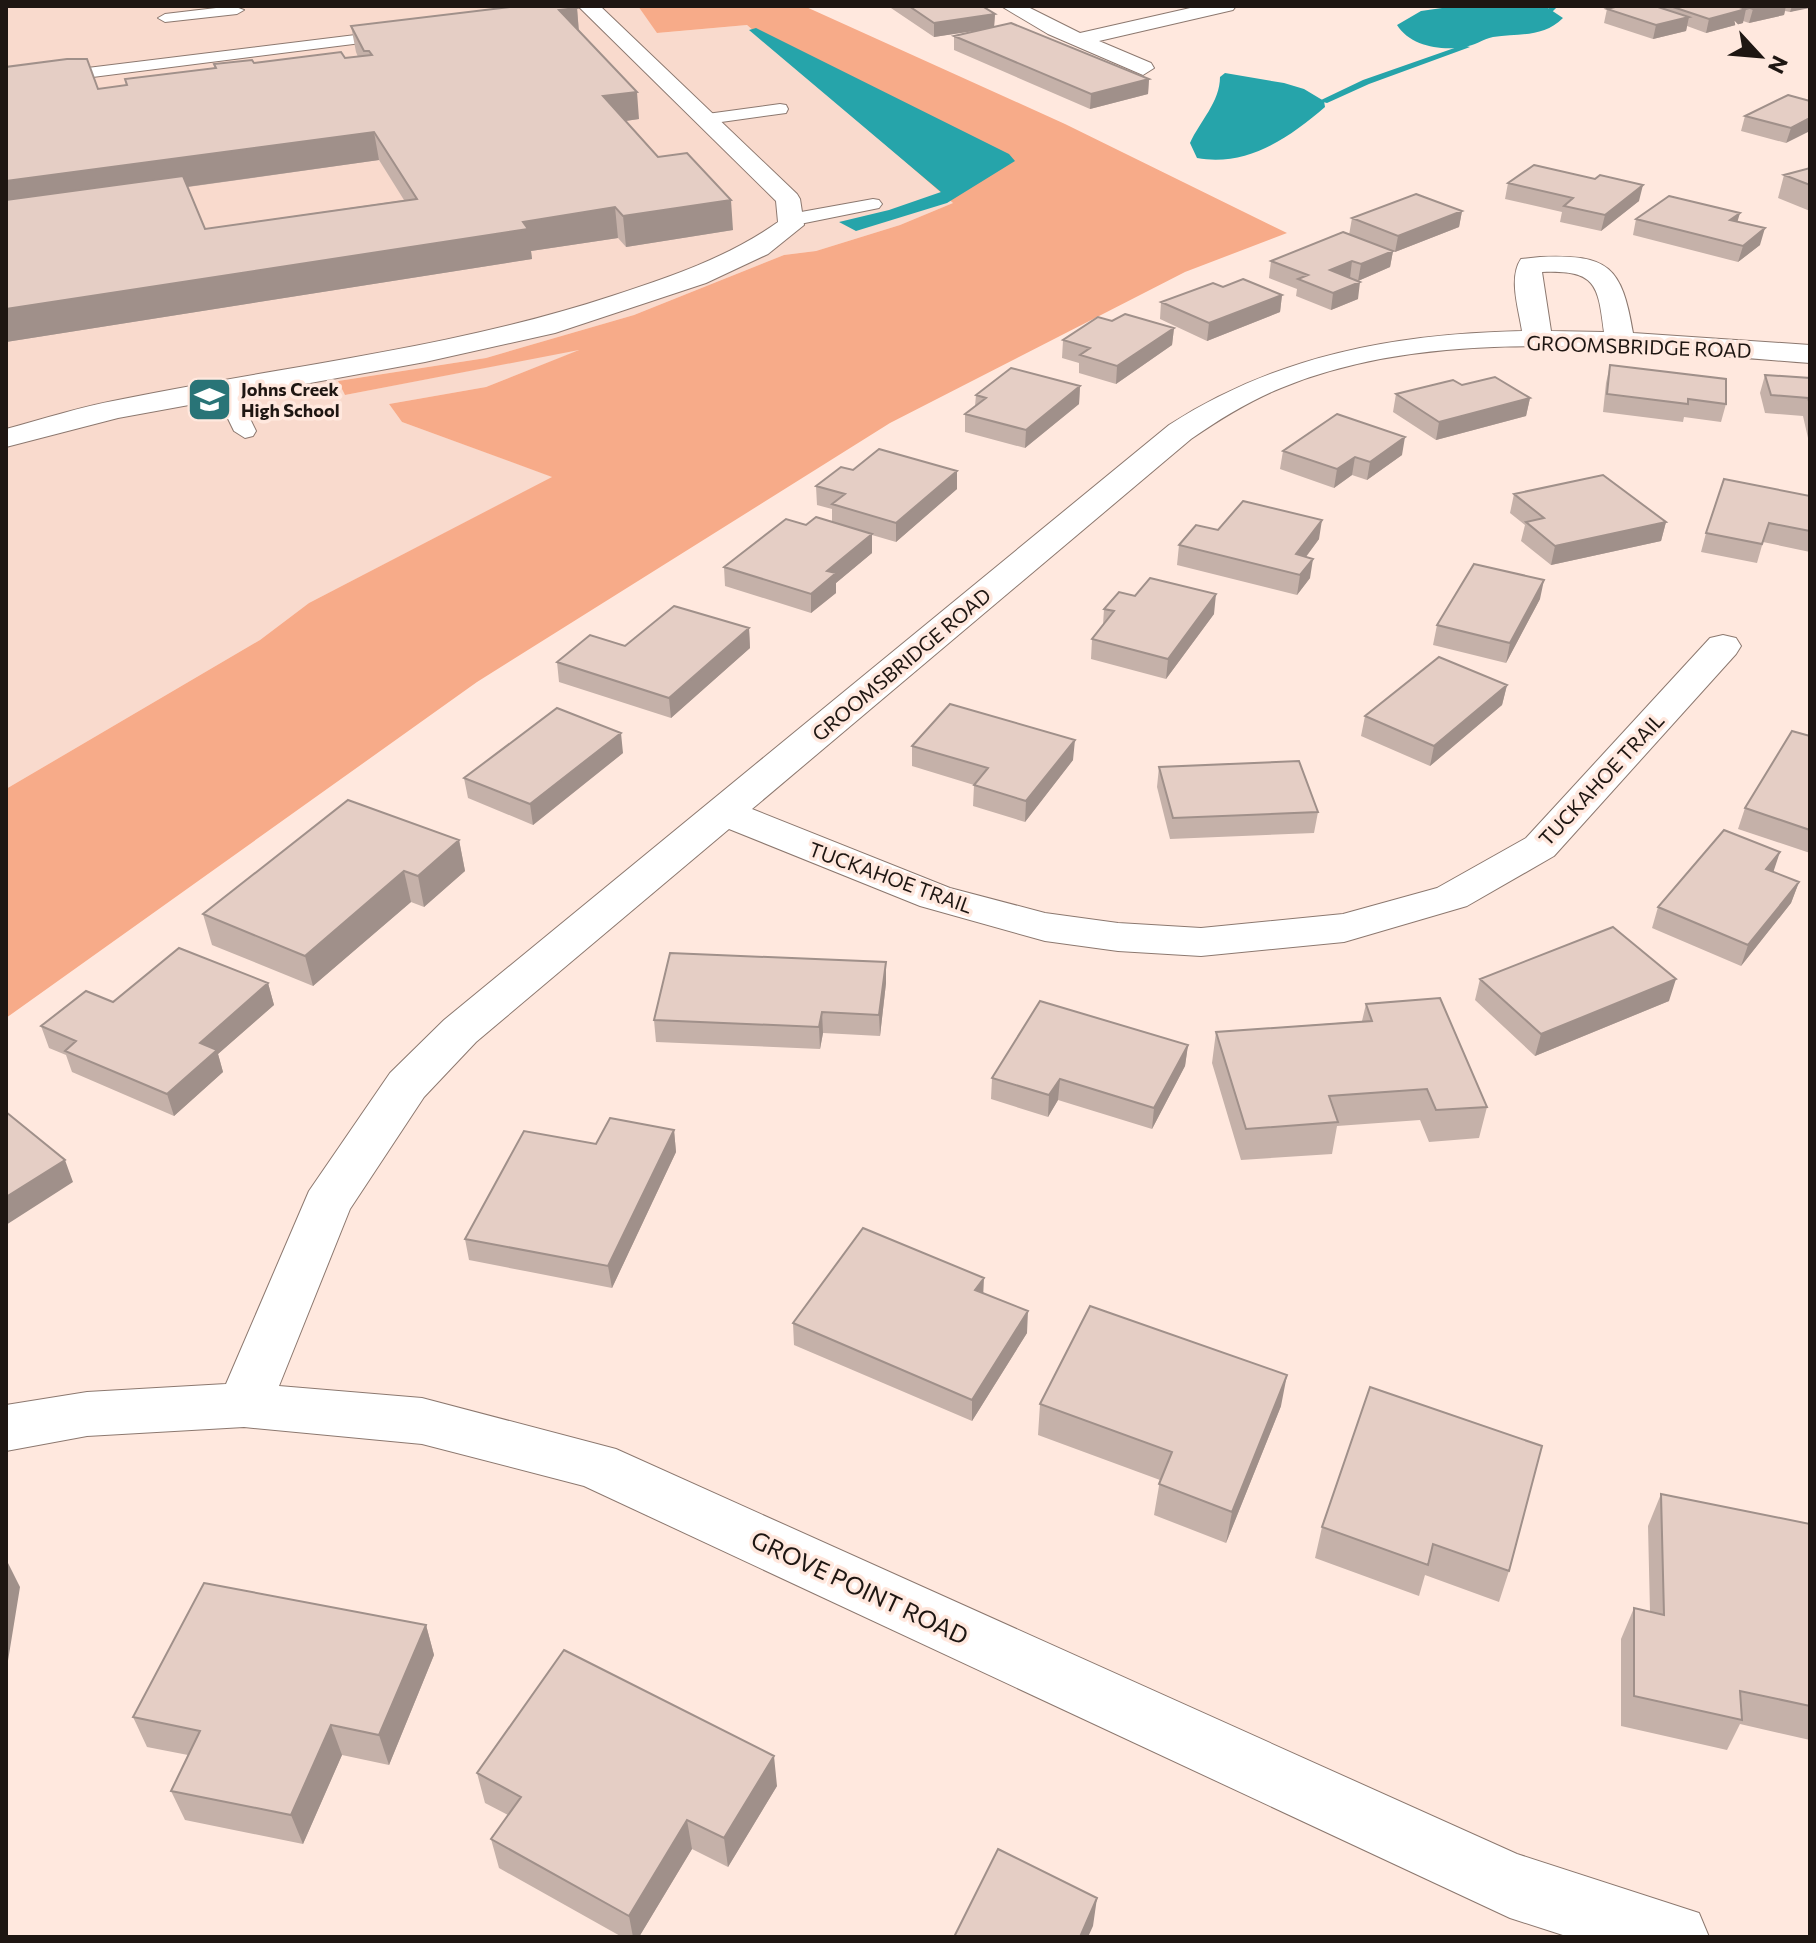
<svg xmlns="http://www.w3.org/2000/svg" width="1816" height="1943" font-family="Commissioner,sans-serif">
	<rect width="100%" height="100%" fill="#ffe8de"/>
	<path fill="#f9dacd" d="M6,6h632l20,27 89,-8 206,178 -53,22 -84,26 -32,4 -150,60 -148,43 -148,23 7,14 240,-47 -99,39 -97,17 13,18 151,55 -244,126 -49,37 -254,149z"/>
	<path fill="#f7ab89" d="M638,6h166l261,118 222,109 -102,39 -295,151 -413,259 -471,336v-229l254,-149 49,-37 243,-126 -150,-55 -13,-18 97,-17 93,-37 -234,45 -7,-14 148,-23 148,-43 150,-60 32,-4 84,-26 53,-22 -206,-178 -90,8z"/>
	<path fill="#26a4aa" d="M1456,6h89l18,12c-20,20 -44,15 -70,19 -10,2 -19,9 -29,10 -23,4 -54,-1 -67,-22l24,-14z
		M756,28l253,126 6,7 -68,42 -91,28 -17,-9 50,-12 52,-18 -192,-162z
		M1225,73l59,10 20,6 20,12 1,6c-36,31 -78,60 -128,51l-7,-15c10,-22 30,-41 30,-66z"/>
	<g fill="none" stroke-linecap="round" stroke-linejoin="round">
		<path fill="#26a4aa" fill-rule="evenodd" d="M1550,6h8l-6,6 -4,-2z
			M1463,45l7,2 -101,37 -42,19 -8,-2 44,-21z"/>
		<defs>
			<path id="service" d="M233,6l11,4 -7,4 -72,8 -7,-4 7,-4z
				M396,30l8,5 -3,3 -395,50v-10z
				M780,104l6,1 2,4 -2,4 -79,11 -8,-5 8,-5z
				M873,199l6,1 3,4 -3,4 -89,18 -9,-6 9,-6z
				M224,382l11,6 21,43 -3,5 -8,2 -11,-7 -21,-43z"/>
			<path id="minor" d="M578,6h22l197,188 3,5 4,26 -36,29 -62,29 -151,50 -130,29 -307,56 -112,29v-18c37,-10 74,-22 112,-29 165,-34 333,-51 494,-104 58,-19 115,-38 166,-74l-2,-21z
				M1001,6h25l54,27 119,-27h37l-3,4 -134,31 52,22 3,5 -11,7 -95,-41z
				M1540,257c69,-3 82,10 93,76l177,12v18c-169,-12 -369,-41 -529,25 -32,13 -61,31 -90,51l-439,370 198,79 95,25 73,10 83,5 142,-14 94,-26 89,-50 184,-200 13,-3 13,3 5,8 -5,8 -182,202 -87,50 -123,36 -143,14 -83,-5 -73,-10 -125,-35 -191,-77 -253,213 -52,55 -74,112 -71,177 143,12 194,51 901,405 182,59 10,24h-140l-59,-19 -926,-432 -162,-42 -178,-17 -157,9 -81,15v-46l81,-13 139,-8 83,-193 81,-118 54,-53 725,-595c109,-70 225,-91 353,-94 -3,-21 -14,-53 -1,-72zM1542,272c54,-2 56,12 62,60l-53,-1z"/>
		</defs>
		<use href="#service" stroke="#8c786f" stroke-width="2"/>
		<use href="#minor" stroke="#8c786f" stroke-width="2"/>
		<use href="#service" fill="#fff" fill-rule="evenodd"/>
		<use href="#minor" fill="#fff" fill-rule="evenodd"/>
	</g>
	<path fill="#c5b1a9" fill-rule="evenodd" d="M888,6h94l13,8 -1,12 155,53 -1,15 -58,15 -136,-59v-14l24,-6 -44,7z
		M1619,6h191l-20,6 -5,-1 -1,4 -35,8 -6,-2v2l-37,10 -19,-7 -1,5 -33,8 -49,-16 3,-14z
		M577,8l2,23 60,88 -14,2 33,36 75,73 -107,17 -8,-9 -87,13 1,8 -526,83v-275l92,22 28,-4 -1,-6 90,-11 -1,-4 40,-1 104,-6 -2,-5 -5,-26zM379,160l25,40 -199,29 -17,-42z
		M1810,101l-24,42 -45,-12 4,-15z
		M1810,168v43l-32,-13 6,-23z
		M1508,183l131,18 -38,30 -41,-9 2,-10 -57,-13z
		M1462,211l-3,16 -64,25 -2,-1 -3,16 -32,14v18l-27,11 -35,-14 1,-7 -28,-11 2,-17 78,-26 3,-17z
		M1636,219l101,3 23,23 -22,17 -105,-27z
		M1223,287l59,8 -2,17 -73,29 -47,-22 1,-17z
		M1112,321l62,7 -2,17 -56,39 -37,-11v-10l-17,-5 1,-18z
		M1610,365l116,39 -5,18 -37,-5 -1,5 -80,-10 3,-29z
		M1765,375l45,3v60h-2l-5,-22 -38,-3 -5,-20z
		M1462,385l68,13 -4,18 -90,24 -43,-28 3,-18z
		M1080,386l-1,18 -54,44 -60,-16v-18l10,-8 1,-11z
		M1283,451l119,4 -35,25 -15,-5 -18,13 -54,-19z
		M853,470l104,1v18l-61,53 -24,-7v18l-36,30v10l-25,20 -86,-27 -1,-19 82,-42 26,-3v-13l-15,-4 -1,-19z
		M1514,494l152,28 -5,19 -110,24 -30,-24 4,-16 -15,-12z
		M1810,496v56l-47,-10 -6,21 -56,-11 5,-19z
		M1218,530l101,9 -13,18 4,21 -13,17 -120,-30 2,-20z
		M1540,599l-34,64 -73,-18 4,-20z
		M1104,609l110,5 -48,65 -75,-20 1,-20 11,-14z
		M749,628l1,20 -79,70 -112,-36 -2,-20 68,-16z
		M1507,685l-5,20 -72,61 -69,-30 4,-20z
		M1810,736v117l-72,-24 7,-21z
		M912,746l161,14 -48,62 -52,-16 1,-21 -62,-19z
		M623,753l-90,72 -65,-27 -4,-20z
		M1159,767l159,45 -4,21 -144,6 -13,-52z
		M459,840l6,31 -41,36 -13,-5 -98,84 -101,-41 -9,-31z
		M1773,872l26,10 -8,21 -50,63 -89,-38 6,-21z
		M1480,979l189,22 -134,55 -60,-56z
		M268,983l6,22 -56,49 5,18 -49,44 -102,-44 -6,-17 -17,-7 -8,-22 72,-24z
		M886,983l-6,53 -57,-3 -3,16 -164,-7 -2,-22z
		M1366,1004l121,103 -8,31 -50,4 -9,-22 -83,6 -5,28 -91,6 -29,-97 4,-31 146,-11z
		M1188,1045l-3,21 -33,63 -94,-29 -10,17 -57,-18 1,-21z
		M674,1130l2,22 -64,136 -143,-28 -4,-21 131,-95z
		M983,1293l44,40 -55,88 -178,-76 -1,-22z
		M1040,1404l241,2 -55,137 -72,-28 6,-35 -122,-45z
		M1542,1446l-33,125 -10,31 -74,-27 -6,21 -104,-38 7,-31z
		M1661,1494l149,30v216l-70,-16 -13,26 -106,-24v-87l13,-31 16,4 -2,-86z
		M426,1625l8,30 -45,110 -47,-10 -39,89 -118,-24 -14,-29 17,-36 -41,-8 -14,-30z
		M477,1773l300,13 -49,81 -36,-18 -53,88h-17l-123,-69 -8,-29 17,-24 -23,-12z"/>
	<path fill="#a0908a" d="M1765,6h21l-2,9 -35,8 4,-14z
		M1792,6h18v2l-20,4z
		M577,8l2,26 -20,-24z
		M1746,9l-3,14 -37,10 3,-14z
		M995,14l-1,14 -60,9v-14z
		M1689,17l-3,14 -33,8 3,-14z
		M1149,79l-1,15 -58,15 1,-15z
		M637,92l2,27 -34,5 -2,-28z
		M1810,118v13l-24,12 5,-15z
		M374,132l5,28 -373,52v-31z
		M1643,185l-4,16 -38,30 4,-16z
		M731,200l2,30 -107,17 -3,-31z
		M615,207l3,31 -87,13 1,8 -526,83v-33l517,-87z
		M1462,211l-3,16 -64,25 3,-16z
		M1740,213l-5,17 -5,-10z
		M1765,228l-5,17 -22,17 5,-16z
		M1393,251l-3,16 -32,14 3,-17z
		M1352,261l-2,17 -20,-8z
		M1360,282l-2,17 -27,11 2,-17z
		M1282,295l-2,17 -73,29 2,-18z
		M1174,328l-2,17 -56,39 1,-18z
		M1080,386l-1,18 -54,44 1,-18z
		M1530,398l-4,18 -90,24 3,-18z
		M1405,437l-3,18 -35,25 3,-18z
		M1355,457l-3,18 -18,13 3,-19z
		M957,471v18l-61,53v-19z
		M1322,520l-3,19 -26,35 3,-20z
		M1666,522l-5,19 -110,24 4,-19z
		M872,534v19l-36,30v10l-25,20v-19l16,-23z
		M1313,559l-3,19 -13,17 3,-20z
		M1544,580l-4,19 -34,64 4,-20z
		M1216,594l-2,20 -48,65 2,-20z
		M749,628l1,20 -79,70 -2,-20z
		M1507,685l-5,20 -72,61 4,-20z
		M621,733l2,20 -90,72 -3,-21z
		M1075,740l-2,20 -48,62 1,-21z
		M459,840l6,31 -41,36 -6,-31z
		M1780,852l-7,21 -7,-4z
		M404,871l7,31 -98,84 -8,-30z
		M1799,882l-8,21 -50,63 7,-21z
		M886,962v21l-6,53 -1,-21z
		M1676,979l-7,22 -134,55 6,-22z
		M268,983l6,22 -56,49 5,18 -49,44 -7,-22 33,-51z
		M822,1012l1,21 -3,16 -1,-22z
		M1188,1045l-3,21 -33,63 2,-21z
		M1060,1079l-2,21 -10,17 1,-22z
		M674,1130l2,22 -64,136 -4,-22z
		M65,1160l8,22 -67,43v-28z
		M984,1278l-1,21 -8,-9z
		M1028,1311l-1,22 -55,88v-21z
		M1287,1375l-6,31 -55,137 6,-31z
		M6,1559l14,28 -14,86z
		M426,1625l8,30 -45,110 -10,-30z
		M331,1725l11,30 -39,89 -12,-29z
		M774,1756l3,30 -49,81 -4,-29z
		M687,1820l5,29 -53,88h-6l-4,-21z
		M1097,1898l-4,28 -5,11h-8z"/>
	<path fill="#e5cec5" stroke="#a0908a" stroke-width="2" d="M518,6h57l2,2 -18,2 78,82 -34,4 55,61 29,-4 44,47 -108,16 -8,-9 -92,15 5,7 -522,80v-109l177,-24 22,53 212,-30 -43,-67 -368,49v-114l61,-8h20l11,30 29,-4 -2,-6 91,-11 -2,-4 38,-4 2,3 87,-11 4,6 27,-3 -3,-4h-5l-13,-25z
		M909,6h73l13,8 -61,9z
		M1619,6h36l34,11 -33,8 -49,-16z
		M1670,6h66l10,3 -37,10z
		M1744,6h21l-12,3z
		M1011,23l138,56 -58,15 -137,-58z
		M1788,95l22,6v17l-19,10 -46,-12z
		M1534,165l61,14 5,-4 43,10 -38,30 -41,-9 9,-8 -65,-15z
		M1810,168v17l-26,-10z
		M1416,194l46,17 -64,25 -46,-18z
		M1669,196l71,17 -10,7 35,8 -22,18 -107,-27z
		M1343,232l50,19 -32,13 -9,-3 -22,9 30,12 -27,11 -35,-14 10,-4 -37,-14z
		M1243,279l39,16 -73,28 -48,-21 52,-19 10,4z
		M1125,314l49,14 -57,38 -37,-11 10,-7 -27,-8 35,-23 14,4z
		M1610,365l116,14v25l-38,-5v5l-81,-10z
		M1011,368l69,18 -54,44 -61,-16 21,-16 -10,-3z
		M1765,375l45,3v27l-2,-7 -37,-3z
		M1495,377l35,21 -91,24 -43,-28 57,-14 9,5z
		M1337,414l68,23 -35,25 -15,-5 -18,12 -54,-18z
		M879,449l78,22 -61,52 -64,-19 13,-10 -29,-8 25,-19 12,3z
		M1603,475l63,47 -111,24 -29,-24 18,-4 -30,-24z
		M1724,479l86,17v35l-41,-8 -7,21 -56,-11z
		M1243,501l79,19 -26,34 17,5 -13,16 -121,-30 17,-20 22,5z
		M816,517l56,17 -45,37 9,2 -25,21 -87,-27 62,-48 20,6z
		M1474,564l70,16 -34,63 -73,-18z
		M1150,578l66,16 -48,65 -76,-20 22,-28 -10,-2 15,-17 16,4z
		M674,606l75,22 -80,70 -112,-36 33,-27 35,11z
		M1439,657l68,28 -73,61 -69,-30z
		M950,704l125,36 -49,61 -52,-16 14,-17 -76,-22z
		M557,708l64,25 -91,71 -66,-26z
		M1792,731l18,5v94l-65,-22z
		M1299,761l19,51 -145,6 -14,-51z
		M348,800l111,40 -41,36 -14,-5 -99,85 -102,-42z
		M1724,830l56,22 -14,17 33,13 -51,63 -90,-38z
		M1613,927l63,52 -135,55 -61,-55z
		M179,948l89,35 -68,60 17,7 -50,44 -102,-43 11,-10 -35,-15 45,-35 27,11z
		M670,953l216,9 -7,53 -57,-3 -3,15 -165,-7z
		M1440,998l47,109 -51,3 -9,-21 -98,7 9,26 -92,7 -30,-97 156,-11 -6,-17z
		M1040,1001l148,44 -34,63 -94,-29 -11,16 -57,-17z
		M6,1112l59,48 -59,37z
		M610,1118l64,12 -66,136 -143,-27 59,-108 72,13z
		M863,1228l121,50 -9,12 53,21 -56,89 -179,-77z
		M1090,1306l197,69 -55,137 -73,-28 13,-32 -132,-48z
		M1370,1387l172,59 -33,125 -76,-27 -5,21 -106,-38z
		M1661,1494l149,30v182l-70,-15 2,29 -108,-24v-88l30,7z
		M204,1583l222,42 -47,110 -48,-10 -40,90 -120,-24 29,-60 -67,-14z
		M564,1650l210,106 -50,82 -37,-18 -58,96 -138,-77 30,-42 -44,-24z
		M998,1849l99,49 -17,39h-126z"/>
	<defs>
		<symbol id="school-square" viewBox="-11 -11 22 22"><rect x="-9" y="-9" width="18" height="18" rx="4" fill="#297477" stroke="#ffe8de"/><path d="M0-5L7-2L0 1L-7-2ZM-4 1L0 2.5L4 1V4Q0 6-4 4Z" fill="#fff"/></symbol>
	</defs>
	<g fill-rule="evenodd">
		<use href="#school-square" x="184" y="374" width="51" height="51"/>
	</g>
	<g text-anchor="middle" dominant-baseline="central" stroke-width="7" stroke-linejoin="round" paint-order="stroke">
		<g font-size="18" font-weight="bold" fill="#1e1612" stroke="#ffe8de" text-anchor="start">
			<text x="241" y="389">Johns Creek<tspan x="241" dy="21">High School</tspan></text>
		</g>
		<g font-size="20" fill="#1e1612" stroke="#ffe8de">
			<text transform="translate(1639 346) rotate(2)">GROOMSBRIDGE ROAD</text>
			<text transform="translate(901 664) rotate(-40)">GROOMSBRIDGE ROAD</text>
			<text transform="translate(1601 779) rotate(-47)">TUCKAHOE TRAIL</text>
			<text transform="translate(891 877) rotate(20)">TUCKAHOE TRAIL</text>
		</g>
		<g font-size="24" fill="#1e1612" stroke="#ffe8de">
			<text transform="translate(860 1587) rotate(25)">GROVE POINT ROAD</text>
		</g>
	</g>
	<rect width="1816" height="1943" fill="none" stroke="#1e1612" stroke-width="16"/>
	<g transform="translate(1760 56) rotate(116)" stroke="#ffe8de" stroke-width="6" paint-order="stroke">
	<path d="M0-6L14 30L0 20L-14 30Z" fill="#1e1612"/>
	<text y="-12" font-size="22" font-weight="bold" text-anchor="middle" fill="#1e1612">N</text>
	</g>
</svg>
